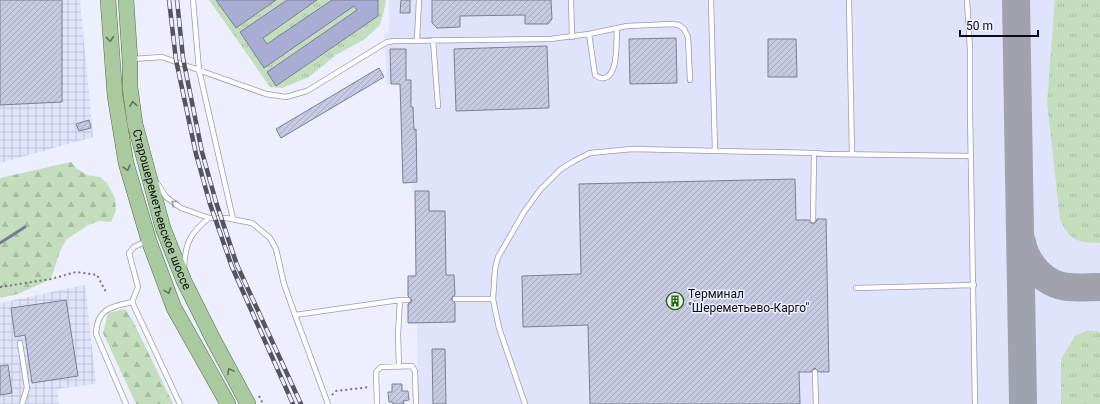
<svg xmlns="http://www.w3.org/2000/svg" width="1100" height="404" font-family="Roboto,sans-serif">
	<defs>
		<pattern id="industrial-grid" width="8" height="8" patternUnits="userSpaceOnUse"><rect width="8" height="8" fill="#e0e3fc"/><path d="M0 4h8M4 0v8" fill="none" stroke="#bfc1d7"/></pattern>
		<pattern id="grass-tufts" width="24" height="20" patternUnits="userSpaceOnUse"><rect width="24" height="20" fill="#c4debd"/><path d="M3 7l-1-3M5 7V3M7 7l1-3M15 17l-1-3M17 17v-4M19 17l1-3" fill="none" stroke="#a7bda1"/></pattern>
		<pattern id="forest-firs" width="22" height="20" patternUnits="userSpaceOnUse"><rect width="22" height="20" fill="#c4debd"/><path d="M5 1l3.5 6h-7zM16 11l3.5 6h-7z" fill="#a7bda1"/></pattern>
		<pattern id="building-hatch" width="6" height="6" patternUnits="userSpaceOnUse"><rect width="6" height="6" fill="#c6c9e1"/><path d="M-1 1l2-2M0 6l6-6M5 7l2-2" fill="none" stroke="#a9abc0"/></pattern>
	</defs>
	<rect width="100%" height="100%" fill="#edeffe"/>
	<path fill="#e0e3fc" d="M389,0h711v404h-682l-1,-81h-9v-47l8,-1 -1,-83 -3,-1v-9l-9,1 -3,-99h-13l-3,-50 5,-3z"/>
	<path fill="url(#industrial-grid)" d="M0,0h80l13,137 -93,26z
		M85,285l11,99 -39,5 2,15h-59v-101z"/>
	<path fill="url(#grass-tufts)" d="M209,0h7l20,28 40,-28h11l-47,32 24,36 90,-62 3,4 -90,62 9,14 102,-70v-16h8l-3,15 -3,10 -15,14 -29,16 -27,22 -27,11 -12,-1z
		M317,0h15l-65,44 -4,-6z
		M1055,0h45v243c-23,0 -30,-3 -40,-23l-13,-118z
		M1088,330l12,2v72h-39v-45l14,-23z"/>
	<path fill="url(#forest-firs)" d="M71,162l5,6 11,7 13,2 7,6 8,15 1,13 -5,11 -12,-1 -11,4 -22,15 -6,11 -9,28 -33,15 -18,4v-120z
		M125,309l8,12 40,83h-37l-33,-71 5,-20z"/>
	<path fill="#a9add3" stroke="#797c99" d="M216,0h60l-40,28z
		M287,0h30l-54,38 4,6 65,-44h46v16l-102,70 -9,-14 90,-62 -3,-4 -90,62 -24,-36z"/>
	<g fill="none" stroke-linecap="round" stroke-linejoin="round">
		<path stroke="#797c99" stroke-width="3" d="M0,243l25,-16"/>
		<path stroke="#a0a2ae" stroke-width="28" d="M1016,0l7,404
			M1022,242c4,22 23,43 46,45 11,1 22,0 32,0"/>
	</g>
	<path fill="url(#building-hatch)" stroke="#7b7e93" d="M0,0h62v102l-62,3z
		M401,0h9v13h-10z
		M432,0h119l1,19 -4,5h-23v-9l-65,1v11l-23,1 -5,-5z
		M676,38l1,45 -47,1 -1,-45z
		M768,39h28l1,38h-29z
		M547,46l2,62 -93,3 -2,-62z
		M390,49h16v31h5v27h2l1,23 2,-1 1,53 -14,1 -3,-99h-9z
		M379,68l5,9 -103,61 -5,-9z
		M89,120l2,8 -12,3 -3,-7z
		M795,179l1,41h13l2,3 2,1 3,-2 1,-3h9l3,153h-10l-4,-4 -2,1 -2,3h-12l1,32h-210l-2,-79 -65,2 -1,-51 59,-2 -2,-90z
		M415,191h14v20h16l1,64h8l1,20 -3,2 -1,2 4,4v19l-47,1v-19l3,-2 1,-2 -4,-4v-20h8z
		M66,300l12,76 -46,7 -7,-48 -10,2 -4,-29z
		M432,349h13l1,55h-13z
		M8,365l4,28 -12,2v-29z
		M392,384h10v7h6l1,9 -6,1 1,3h-11v-2h-4l-1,-10h4z"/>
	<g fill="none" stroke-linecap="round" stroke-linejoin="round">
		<defs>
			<path id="service" d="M193,0l6,70 34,149
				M571,0l1,37
				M711,0l4,151
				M849,0l3,154
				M967,0l3,50v61l5,293
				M589,34l6,41c3,2 5,4 9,3 15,-2 12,-39 13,-50
				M417,40l2,-40
				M433,40l5,66
				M133,59l29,-2 104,37 20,3 21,-6 80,-49 8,-1 155,-2 39,-5 38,-8 45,-2 7,1 5,4 4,8 2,43
				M157,183l9,14 15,11 28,10h17l26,5 18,15 6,11 8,35 11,31 33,89
				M813,220l1,-67
				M184,268c1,-24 6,-35 25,-50
				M856,288l118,-3
				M455,299h38l6,29 26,76
				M493,299l2,-30 3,-12 26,-45 16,-22 21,-21 13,-8 16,-8 42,-4 182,4 12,1 145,2
				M400,300h8
				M132,302l48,102
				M295,315l105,-15 -2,34 1,33
				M20,343l7,45 -5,16
				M815,372l1,32
				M126,404l-30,-70c1,-25 14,-27 36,-32l6,-15 -9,-34 5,-6 13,-6
				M377,404l-1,-32 5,-5 31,-1 3,5 1,33"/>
			<g id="primary">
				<path d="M108,0l7,96 11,67 23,78 25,67 54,96"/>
				<path id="s1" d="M126,0l4,60v27l5,37 28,104 21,53 29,58 35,65"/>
			</g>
		</defs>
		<use href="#service" stroke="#999cb2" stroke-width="6"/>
		<use href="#primary" stroke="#4c6f44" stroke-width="16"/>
		<path stroke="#73747f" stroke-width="2" stroke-dasharray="2 3" stroke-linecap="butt" d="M0,287l51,-8 25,-7 21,3 9,17
			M332,395l4,-4 34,-4
			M259,396l4,8"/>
		<use href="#service" stroke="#fff" stroke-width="4.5"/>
		<use href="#primary" stroke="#a9c99f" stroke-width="15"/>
		<defs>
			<path id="rail" d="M169,0l7,60 20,94 14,50 22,63 61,137
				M177,0l6,58 19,94 14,50 21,63 64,139"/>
		</defs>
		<use href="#rail" stroke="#54555f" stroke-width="4.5"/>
		<use href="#rail" stroke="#edeffe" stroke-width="3" stroke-dasharray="9" stroke-linecap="butt"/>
	</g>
	<defs><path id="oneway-chevron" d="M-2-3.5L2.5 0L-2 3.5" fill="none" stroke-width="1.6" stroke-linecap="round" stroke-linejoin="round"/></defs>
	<g stroke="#617460">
		<use href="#oneway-chevron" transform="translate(110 39) rotate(86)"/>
		<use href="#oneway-chevron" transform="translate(133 104) rotate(-98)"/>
		<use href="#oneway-chevron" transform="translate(127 168) rotate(74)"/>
		<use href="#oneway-chevron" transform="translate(168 291) rotate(70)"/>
		<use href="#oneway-chevron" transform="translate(230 371) rotate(-118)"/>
	</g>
	<use stroke="#9d9da0" href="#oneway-chevron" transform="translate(174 203) rotate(-142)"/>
	<defs>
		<symbol id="building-ring" viewBox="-11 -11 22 22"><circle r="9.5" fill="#edeffe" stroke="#246900" stroke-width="1.5"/><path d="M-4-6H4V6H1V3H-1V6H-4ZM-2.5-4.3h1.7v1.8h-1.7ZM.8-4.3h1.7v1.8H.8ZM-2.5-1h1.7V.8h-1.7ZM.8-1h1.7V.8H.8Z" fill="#246900"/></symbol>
	</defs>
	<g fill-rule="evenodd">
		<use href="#building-ring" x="665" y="291" width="20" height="20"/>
	</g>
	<g text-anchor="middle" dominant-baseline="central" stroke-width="3" stroke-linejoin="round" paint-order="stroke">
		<g font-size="12" fill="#0a0b12" stroke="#edeffe">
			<text stroke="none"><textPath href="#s1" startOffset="214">Старошереметьевское шоссе</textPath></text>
		</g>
		<g font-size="12" fill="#0a0b12" stroke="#edeffe" text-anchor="start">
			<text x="688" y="294">Терминал<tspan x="688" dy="14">"Шереметьево-Карго"</tspan></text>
		</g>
	</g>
	<path d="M960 30v6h78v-6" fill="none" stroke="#0a0b12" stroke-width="2"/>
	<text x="966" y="30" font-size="12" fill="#0a0b12" stroke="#edeffe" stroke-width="3" paint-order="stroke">50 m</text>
</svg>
